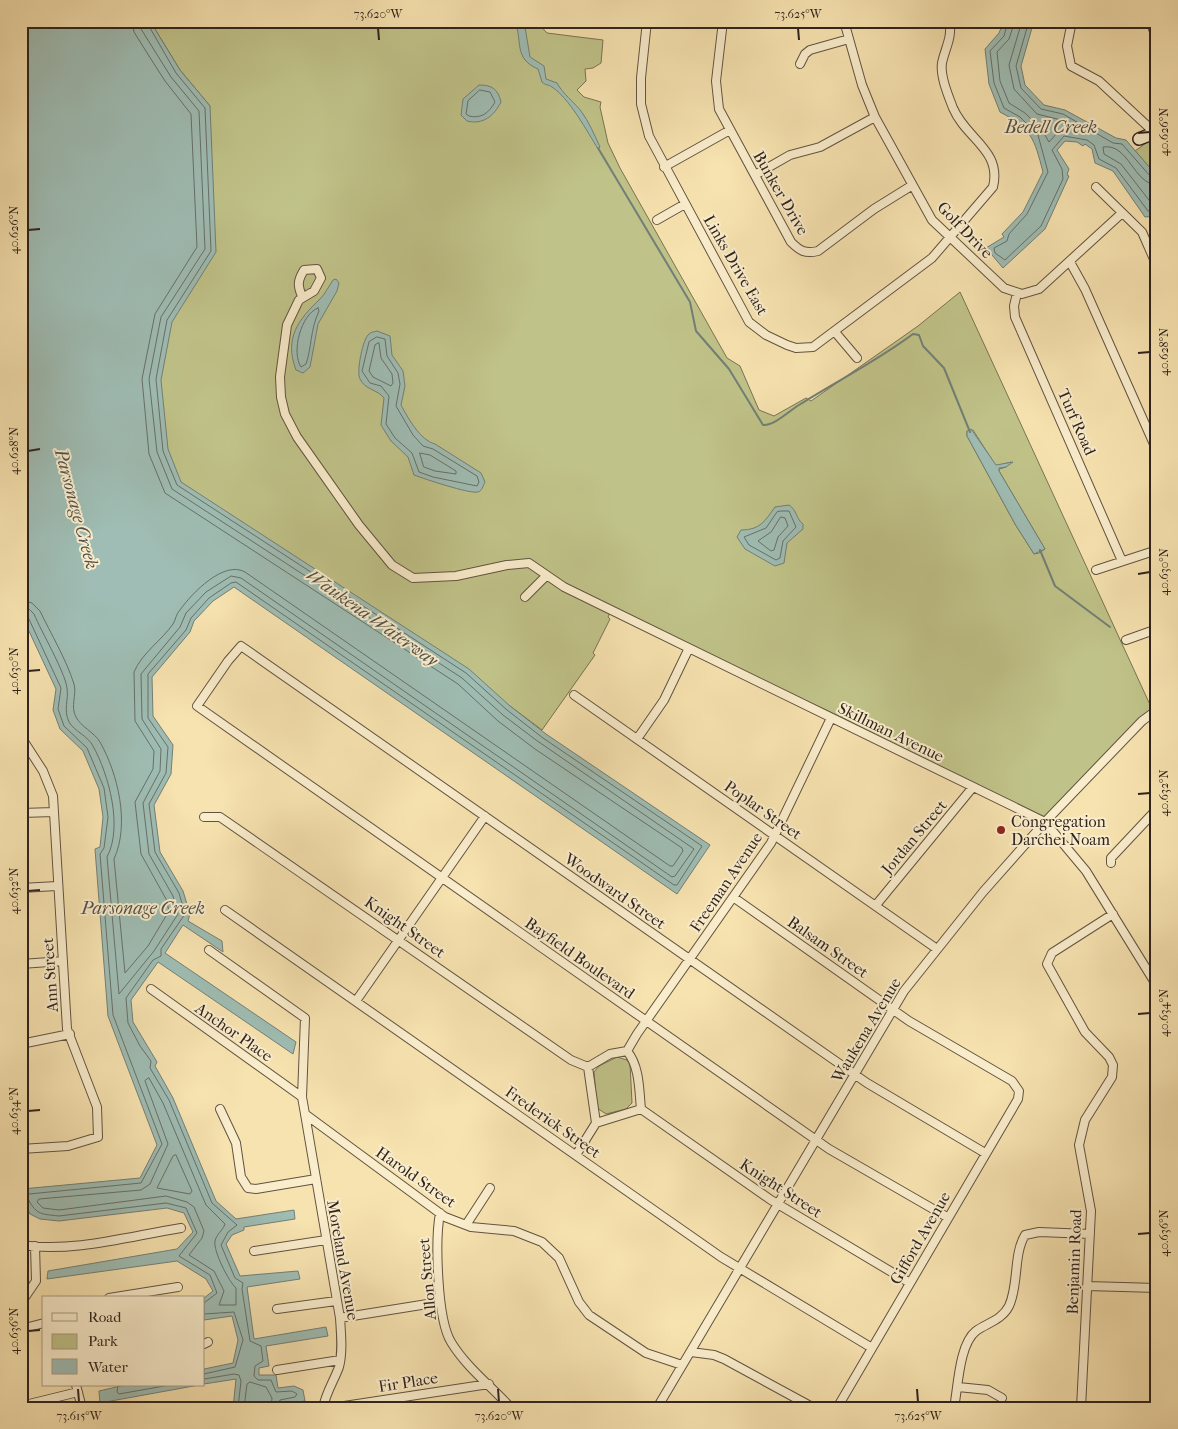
<svg xmlns="http://www.w3.org/2000/svg" width="1178" height="1429" font-family="'IM FELL French Canon',serif">
	<rect width="100%" height="100%" fill="#f7e3b0"/>
	<filter id="stains"><feTurbulence type="fractalNoise" baseFrequency=".004" numOctaves="4"/><feColorMatrix values="0 0 0 0 .2 0 0 0 0 .09 0 0 0 0 .02 0 0 0 .5 -.17"/></filter>
	<radialGradient id="worn" r=".72"><stop offset=".6" stop-color="#630" stop-opacity="0"/><stop offset="1" stop-color="#630" stop-opacity=".3"/></radialGradient>
	<path fill="#c0c389" stroke="#787354" fill-rule="evenodd" d="M150,21h386l11,12 56,7 -2,23 -8,5 -8,1 1,12 -9,9 7,7 17,5 -1,5 8,36 12,25 107,190 13,8 19,44 15,6 32,-18 5,3 107,-75 42,-34 192,417 -107,111 -206,-104 -228,-106 -3,7 2,2 -17,34 2,2 -53,75 -32,-24 -333,-221 -27,-57 60,-322 -30,-36zM973,430l23,36 15,-4 -5,5 -7,2v2l46,78 -6,4 -5,1 -19,-30 -48,-88v-5z
		M1157,135v41l-22,-25z
		M617,1057l10,3 3,4 2,39 -6,6 -20,5 -9,-6 -3,-36 5,-6z"/>
	<path fill="#9fbdb4" stroke="#727f78" d="M21,21h129l30,49 30,36 6,146 -44,70 -11,58 7,69 13,33 288,187 41,37 36,28 164,111 -33,49 -443,-307 -21,14 -19,20 -4,11 -38,45 1,39 20,29 -2,29 -17,31 6,47 23,39 7,23 -2,7 34,20 1,11 -40,-27 -18,28 131,89 -3,12 -135,-92 -27,38 2,22 24,40 -2,4 18,32 43,103 20,18 58,-9 1,9 -51,8v3l-12,5 -6,9 14,32 58,-5 2,8 -53,8 7,52 72,-12 2,9 -62,10 3,20 -10,2v7h17l2,13 16,-2 9,4 2,11 -23,3v4h-49l3,-29 -32,5v-15l29,-6 5,-23 -6,-24 -28,4v-22l9,-7 -7,-12 -29,-18 -130,18 1,-8 129,-22 16,-17 -9,-19 -17,-5 -108,13 -19,-2 -10,-5 -9,-18 1,-7 118,-11 17,-33 -49,-129 -13,-167 5,-2 3,-30 -4,-28 -16,-38 -23,-22 -7,-19 3,-21 -35,-75z
		M515,21h9l6,36 14,9 2,13 11,4c6,11 16,18 24,28 8,11 13,23 19,36l-2,2c-11,-18 -29,-51 -46,-62 -4,-3 -6,-1 -10,-5l-4,-13c-25,-11 -15,-27 -23,-48z
		M1004,21h30l-13,45 4,19 19,20 21,5 51,28 10,2 31,36v40l-12,1 -32,-46 -18,-8 -3,-14 -7,-5 -2,2 -6,-4 -12,-1 -8,9 12,19 -2,6 2,1 -24,53 -42,39 -17,-20 18,-11 -2,-3 21,-22 20,-40c-9,-34 -11,-43 -43,-60l-11,-28 -4,-35 14,-16z
		M479,85c13,0 19,4 22,17 -7,14 -18,23 -34,19l-6,-6 2,-16z
		M336,279l3,4 -2,8 -19,33 -8,43 -7,6 -7,-3c-12,-32 2,-50 24,-71 5,-5 9,-13 13,-19z
		M377,331l13,5 2,19 11,16 2,15 -4,19c7,13 19,35 34,39l46,29 4,9c-2,4 -3,9 -7,10 -9,2 -53,-13 -64,-17l-6,-18 -17,-16 -10,-16 3,-27c-7,-9 -19,-8 -24,-19 -4,-7 3,-41 9,-45 2,-2 5,-2 8,-3z
		M971,429l25,36 17,-3 -7,5 -7,1v3l46,78 -11,5 -19,-30 -48,-88v-5z
		M789,505c8,5 7,14 14,19v5l-16,14 -3,20 -9,3 -30,-17 -8,-12 4,-7c19,0 24,-9 34,-23z
		M125,1385h74l-99,18 -1,-12z"/>
	<g fill="none" stroke-linecap="round" stroke-linejoin="round">
		<path stroke="#677069" stroke-width="1" d="M146,21l30,52 29,35 6,143 -44,69 -11,59 7,72 14,34 289,188 41,37 36,28 159,108 -25,39h-3l-438,-303 -5,1 -22,15 -18,20 -5,12 -38,44v44l20,29 -2,26 -17,31 6,48 24,41 6,21 -24,35v7l-8,4 -27,38 2,25 12,23 11,15 -1,7 19,32 43,103 25,22 -9,7 -7,13 14,33 8,5 -1,6 8,52 11,5 2,15 -8,5 -1,10 4,4h13l5,12 16,-1 5,3 -2,3 -15,3 -3,8
			M1008,21l-4,15 -14,15 4,32 10,25 16,9 18,18 10,37 -21,42 -18,20 -2,7 -13,7 1,5 10,7 36,-34 22,-47 -1,-10 -10,-19 12,-14 23,4 7,5 5,14 17,9 32,43h9
			M1015,21l-6,18 -12,13 3,29 9,22 16,10 17,17 7,12 9,-10 11,-3 1,-2 -9,-7 -24,-6 -23,-25 -5,-24 13,-44
			M1029,21l-13,45 5,22 20,21 22,5 50,29 9,1 29,33 6,2
			M480,90l10,2 5,10c-6,11 -14,17 -26,14l-3,-2 2,-13z
			M1157,185c-24,-1 -28,-42 -54,-38l1,7 17,10 31,40 5,1
			M318,308l1,3c-9,19 -7,36 -13,53l-5,3c-10,-15 0,-53 17,-59z
			M377,337l8,2 2,17 11,17 2,11 -4,22 17,29 10,11 10,3 44,27 2,6 -2,4 -44,-9 -14,-5 -7,-19 -17,-15 -9,-14 3,-28 -8,-10 -11,-3 -8,-12 7,-29z
			M379,343l2,15 11,16 1,9 -2,3 -18,-9 -4,-6 6,-26z
			M420,453l10,2 26,16v3l-21,-3 -11,-4z
			M781,511h8l7,16 -13,14 -3,17 -4,2 -27,-15 -5,-8 22,-9 11,-16z
			M781,517l4,1 3,8 -10,11 -4,13 -3,1 -13,-10 13,-9z
			M21,600l11,3 8,8c11,23 26,48 34,73 3,11 -4,22 2,33 5,10 18,15 24,25 18,32 30,82 14,117l11,114 23,-27 21,-35 -3,-12 -25,-45 -6,-52 18,-33 1,-18 -19,-30 -1,-49c8,-19 28,-32 39,-48 3,-5 3,-10 7,-14 12,-17 44,-50 65,-38l425,294h3l10,-15 -1,-3 -147,-99 -37,-28 -40,-37 -293,-191 -16,-39 -7,-75 13,-65 42,-67 -6,-133 -26,-33 -16,-25 -15,-24 -2,-11
			M21,608l8,1 5,5c7,17 31,58 33,74 2,12 -4,21 2,34 5,9 19,14 24,24 16,29 30,81 14,111l12,137 35,-43 24,-37 -5,-18 -24,-42 -6,-51 17,-32 1,-22 -19,-30 -1,-45 39,-47 6,-14 20,-21 25,-16 10,2 431,299 3,-1 19,-27 -158,-109 -33,-25 -41,-37 -290,-189 -15,-37 -8,-73 12,-62 44,-68 -6,-138 -28,-34 -30,-48 -1,-8
			M21,614l7,3 33,71 -3,21 6,17 23,22 17,40 4,29 -4,31 -4,6 13,161 49,129 -21,39 -112,11 -2,3c9,17 12,17 32,19l107,-13 20,5 11,25 -18,23 31,19 7,18 -13,10
			M149,1078l14,25 43,102 19,19c-2,6 -9,11 -10,17 -2,10 14,41 21,47v17h-17l5,-14 -10,-20 -25,-16 13,-17 2,-7 -10,-24 -7,-5 -21,-6 -107,14 -16,-2 -6,-6 2,-3 102,-9 9,-6 18,-40 -23,-63z
			M176,1155l16,36 -2,3 -33,-6 16,-32z
			M204,1314l30,-2 9,28 -8,27 -31,7
			M204,1379l30,-5 5,1 2,6 -3,27
			M118,1385l-1,7 2,2 51,-9
			M244,1408l3,-24 3,-2 16,5 6,11 -1,10"/>
		<path stroke="#727f78" stroke-width="2" d="M598,148l92,154 6,29 33,38 34,56c11,1 26,-14 36,-20 38,-24 78,-44 114,-71l6,1 4,11 21,22 26,64
			M1040,550l15,36 55,41"/>
		<defs>
			<path id="street" d="M647,21l-6,57v26l8,32 100,186 17,13 21,10 9,3 17,-1 119,-89 61,-71c9,-37 -27,-48 -40,-79 -5,-13 -13,-32 -11,-45 3,-15 11,-26 7,-42
				M723,21l-7,60 3,28 72,133c9,9 14,12 27,9l56,-42 37,-23
				M844,21l18,64 13,32 57,103 72,68 18,6 17,-5 83,-76
				M1072,21l-5,25 4,20 28,15 56,52
				M1154,21l-1,8 4,7
				M800,64l5,-10 5,-4 39,-11
				M664,167l66,-37
				M755,175l35,-20 30,-8 55,-30
				M1096,187l46,45 15,34
				M657,220l28,-16
				M1070,262l15,27 72,162
				M1017,293l-3,13 1,11 107,244
				M302,296c-5,-11 -4,-16 2,-26l13,-1 4,9 -7,13 -15,9 -12,25 -7,52 1,20 4,17 12,23 62,88 33,40 21,13 43,-2 51,-11 22,-2 35,24 481,235 41,49 71,115
				M835,332l22,26
				M1096,570l61,-20
				M525,597l21,-21
				M1126,640l31,-11
				M574,695l363,254
				M21,737l22,34 10,25 14,233 30,78 1,30 -30,9 -47,3
				M637,739l27,-39 25,-52
				M21,813l33,-1
				M204,817h16l351,243 17,7
				M1111,863v-5l46,-49
				M21,888l36,-2
				M733,897l176,124 103,60 7,10 -1,8 -181,309
				M876,905l97,-118
				M225,910l496,347 151,91
				M209,950l96,68 -3,79 3,17 140,103 26,10 43,4 28,11 17,16 20,44 10,13 57,38 36,12
				M21,964l42,-3
				M151,989l151,108
				M356,1001l129,-185
				M21,1044l49,-10
				M627,1051l10,-17 134,-191 60,-125
				M588,1067l22,-13 17,-3c13,16 12,39 14,58
				M220,1109l16,34 5,34 7,11 8,1 60,-10
				M641,1109l130,91 139,83
				M305,1114l35,204c1,16 3,33 -1,49 -5,14 -13,25 -16,41
				M596,1123l45,-14
				M1157,1152l-2,8 2,16
				M576,1155l20,-32 -8,-56
				M440,1213c-5,27 -3,106 11,129 15,25 41,45 60,66
				M947,1217l-118,-68 -632,-443 31,-45 13,-15 626,437 118,70
				M466,1225l24,-37
				M21,1245c52,8 109,-9 160,-17
				M254,1251l72,-11
				M1087,1286l70,2
				M109,1298l69,-11
				M21,1303l15,-22 -1,-35
				M277,1309l59,-8
				M340,1318l100,-16
				M21,1329l23,-6
				M204,1344l4,-2
				M691,1352l23,3 10,4 90,49
				M277,1370l63,-10
				M76,1385l6,23
				M958,1387l30,3 14,8
				M21,1406l57,-14
				M210,1408l7,-1
				M331,1408l158,-24
				M657,1408l247,-417 79,-99 62,-70 97,-101 15,-11
				M954,1408c4,-20 5,-64 22,-77 11,-8 26,-11 33,-25 10,-21 4,-51 16,-71l14,-3 51,2
				M1081,1408l10,-197 -12,-66 6,-25 27,-43 1,-12 -4,-8 -24,-25 -38,-68 5,-11 61,-39
				M1157,1408v-5"/>
			<path id="secondary" d="M1139,139l18,-7"/>
		</defs>
		<use href="#street" stroke="#615342" stroke-width="10"/>
		<use href="#secondary" stroke="#2f231e" stroke-width="14"/>
		<use href="#street" stroke="#faedcc" stroke-width="8"/>
		<use href="#secondary" stroke="#faedcc" stroke-width="11"/>
	</g>
	<path fill="none" stroke="#2f231e" stroke-width="2" d="M378,28l1,12M798,28l1,12M1138,133l12,-1M28,230l12,-1M1138,353l12,-1M28,451l12,-2M1138,574l12,-2M28,671l12,-1M1138,794l12,-1M28,891l12,-1M1138,1014l12,-1M28,1111l12,-1M1138,1234l12,-1M28,1331l12,-1M78,1389l1,13M498,1389l1,13M917,1389l1,13"/>
	<circle fill="#8f2418" stroke="#faedcc" stroke-width="2" cx="1001" cy="830" r="5"/>
	<g text-anchor="middle" dominant-baseline="central" stroke-width="4" stroke-linejoin="round" paint-order="stroke">
		<g font-size="16" fill="#2f231e" stroke="#faedcc">
			<text transform="translate(781 193) rotate(60)">Bunker Drive</text>
			<text transform="translate(965 230) rotate(46)">Golf Drive</text>
			<text transform="translate(736 265) rotate(60)">Links Drive East</text>
			<text transform="translate(1077 422) rotate(66)">Turf Road</text>
			<text transform="translate(891 732) rotate(26)">Skillman Avenue</text>
			<text transform="translate(763 810) rotate(35)">Poplar Street</text>
			<text transform="translate(914 837) rotate(-50)">Jordan Street</text>
			<text transform="translate(726 882) rotate(-56)">Freeman Avenue</text>
			<text transform="translate(615 891) rotate(35)">Woodward Street</text>
			<text transform="translate(405 927) rotate(35)">Knight Street</text>
			<text transform="translate(828 947) rotate(35)">Balsam Street</text>
			<text transform="translate(580 958) rotate(35)">Bayfield Boulevard</text>
			<text transform="translate(50 975) rotate(-94)">Ann Street</text>
			<text transform="translate(866 1030) rotate(-59)">Waukena Avenue</text>
			<text transform="translate(234 1032) rotate(35)">Anchor Place</text>
			<text transform="translate(553 1122) rotate(35)">Frederick Street</text>
			<text transform="translate(416 1177) rotate(35)">Harold Street</text>
			<text transform="translate(781 1188) rotate(33)">Knight Street</text>
			<text transform="translate(920 1238) rotate(-60)">Gifford Avenue</text>
			<text transform="translate(343 1260) rotate(80)">Moreland Avenue</text>
			<text transform="translate(1074 1262) rotate(-88)">Benjamin Road</text>
			<text transform="translate(427 1279) rotate(-95)">Allon Street</text>
			<text transform="translate(408 1382) rotate(-9)">Fir Place</text>
		</g>
		<g font-size="16" fill="#2f231e" stroke="#faedcc" text-anchor="start">
			<text x="1011" y="821">Congregation<tspan x="1011" dy="18">Darchei Noam</tspan></text>
		</g>
		<g font-size="18" font-style="italic" fill="#51514b" stroke="#faedcc">
			<text x="1051" y="127">Bedell Creek</text>
			<text transform="translate(76 509) rotate(75)">Parsonage Creek</text>
			<text transform="translate(372 618) rotate(35)">Waukena Waterway</text>
			<text x="143" y="908">Parsonage Creek</text>
		</g>
	</g>
	<rect width="1178" height="1429" fill="none" stroke="#f7e3b0" stroke-width="55"/>
	<rect x="42" y="1296" width="162" height="90" fill="#faedcc" stroke="#a99c86"/>
	<rect x="52" y="1313" width="25" height="8" fill="#faedcc" stroke="#a99c86"/>
	<text x="88" y="1322" font-size="15" fill="#2f231e">Road</text>
	<rect x="52" y="1334" width="25" height="15" fill="#c0c389" stroke="#a99c86"/>
	<text x="88" y="1346" font-size="15" fill="#2f231e">Park</text>
	<rect x="52" y="1359" width="25" height="15" fill="#9fbdb4" stroke="#a99c86"/>
	<text x="88" y="1372" font-size="15" fill="#2f231e">Water</text>
	<rect x="28" y="28" width="1122" height="1374" fill="none" stroke="#2f231e" stroke-width="2"/>
	<g font-size="12" text-anchor="middle" fill="#2f231e">
		<text x="378" y="18">73.620°W</text>
		<text x="798" y="18">73.625°W</text>
		<text transform="translate(1164 132) rotate(-90)" y="4">40.626°N</text>
		<text transform="translate(14 230) rotate(-90)" y="4">40.626°N</text>
		<text transform="translate(1164 352) rotate(-90)" y="4">40.628°N</text>
		<text transform="translate(14 451) rotate(-90)" y="4">40.628°N</text>
		<text transform="translate(1164 572) rotate(-90)" y="4">40.630°N</text>
		<text transform="translate(14 671) rotate(-90)" y="4">40.630°N</text>
		<text transform="translate(1164 793) rotate(-90)" y="4">40.632°N</text>
		<text transform="translate(14 891) rotate(-90)" y="4">40.632°N</text>
		<text transform="translate(1164 1013) rotate(-90)" y="4">40.634°N</text>
		<text transform="translate(14 1111) rotate(-90)" y="4">40.634°N</text>
		<text transform="translate(1164 1233) rotate(-90)" y="4">40.636°N</text>
		<text transform="translate(14 1331) rotate(-90)" y="4">40.636°N</text>
		<text x="79" y="1420">73.615°W</text>
		<text x="499" y="1420">73.620°W</text>
		<text x="918" y="1420">73.625°W</text>
	</g>
	<rect width="100%" height="100%" filter="url(#stains)"/>
	<rect width="100%" height="100%" fill="url(#worn)"/>
</svg>
